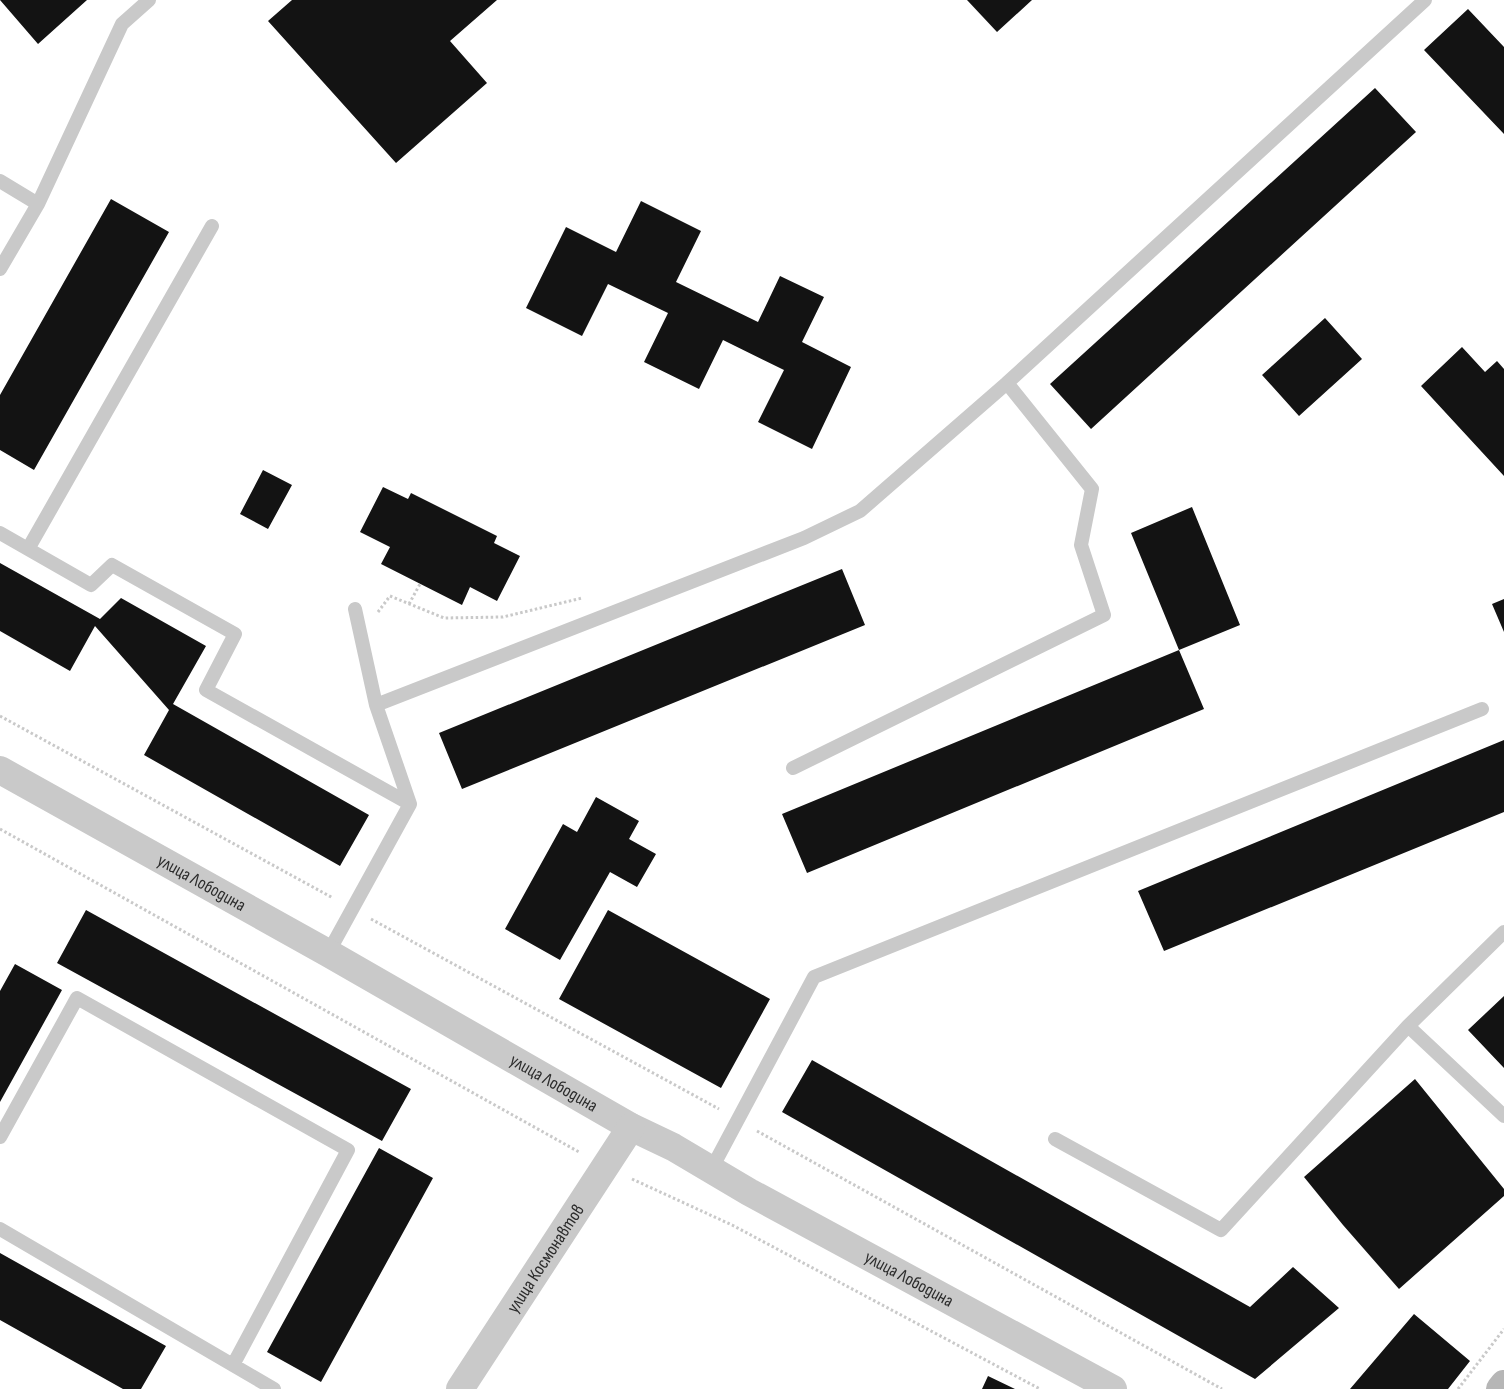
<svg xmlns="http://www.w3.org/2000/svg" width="1504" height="1389" font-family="'Sofia Sans Condensed',sans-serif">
	<rect width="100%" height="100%" fill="#fff"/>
	<path fill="#131313" d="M0,0h87l-49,44z
		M292,0h205l-47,41 37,42 -91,80 -128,-142z
		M967,0h65l-35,32z
		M1468,9l36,38v87l-80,-84z
		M1375,88l41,44 -325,297 -41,-45z
		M111,199l58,33 -135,238 -34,-20v-55z
		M641,201l60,30 -25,51 82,40 22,-46 44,21 -22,45 49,25 -39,82 -54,-27 26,-52 -61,-30 -24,49 -55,-27 24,-49 -60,-29 -26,52 -56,-28 40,-81 50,25z
		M1325,318l37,41 -63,57 -37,-41z
		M1462,347l23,25 12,-11 7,8v107l-83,-90z
		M263,470l29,15 -24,44 -28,-15z
		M383,487l25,12 3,-6 86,43 -3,7 26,13 -23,45 -27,-14 -8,18 -81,-41 9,-17 -30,-15z
		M1192,507l48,118 -61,25 25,59 -397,164 -25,-59 397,-164 -48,-117z
		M0,563l100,56 21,-21 85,48 -33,58 196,111 -29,51 -196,-111 25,-45 -74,-84 -25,45 -70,-40z
		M842,569l23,56 -403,164 -23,-56z
		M1504,599v33l-12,-28z
		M1504,740v72l-340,139 -26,-60z
		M596,797l43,24 -10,18 27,15 -19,33 -27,-15 -50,88 -55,-31 58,-105 14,8z
		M86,910l325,179 -29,52 -325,-178z
		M608,910l162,89 -49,89 -162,-89z
		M15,964l47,26 -62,112v-111z
		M1504,996v72l-36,-38z
		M812,1060l438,247 43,-40 46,41 -84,71 -473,-267z
		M1415,1079l89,110v7l-105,93 -56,-64 -39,-48z
		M379,1148l54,30 -112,204 -54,-30z
		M0,1253l166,93 -25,43h-18l-123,-69z
		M1414,1314l56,47 -22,28h-98z
		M988,1376l27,13h-33z"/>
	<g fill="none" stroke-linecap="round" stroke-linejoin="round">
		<path stroke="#c9c9c9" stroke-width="3" stroke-dasharray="2.5 2.5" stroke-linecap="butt" d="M409,604l11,-20
			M378,612l12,-16 54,22 59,-1 79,-19
			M0,716l333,182
			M0,829l579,323
			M371,919l348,190
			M757,1131l465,258
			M632,1179l100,46 308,164
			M1458,1389l46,-60"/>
		<path stroke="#c9c9c9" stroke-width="14" d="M0,181l38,23 -38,65
			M38,204l84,-180 27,-24
			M0,533l91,52 21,-20 123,69 -29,56 204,114 -34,-99 428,-167 56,-27 147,-128
			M28,549l184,-323
			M355,609l21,96
			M793,768l311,-153 -23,-70 11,-56 -85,-106 418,-383
			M328,953l82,-149
			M1408,1026l96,-94
			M0,1137l77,-139 271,152 -115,215
			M1055,1139l166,91 187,-204 96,90
			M711,1170l103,-193 668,-268
			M0,1229l274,160"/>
		<g stroke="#c9c9c9" stroke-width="28">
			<path id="s1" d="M0,770l328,183 303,174 42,20 76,45 364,197"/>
			<path id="s2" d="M460,1389l171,-262"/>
		</g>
		<path stroke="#b6b6b6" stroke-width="28" d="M1500,1389l4,-5"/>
	</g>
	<g text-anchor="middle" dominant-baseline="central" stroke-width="5" stroke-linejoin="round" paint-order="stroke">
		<g font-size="18" fill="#2c2c2c" stroke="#fff">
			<text stroke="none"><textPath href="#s1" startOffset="231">улица Лободина</textPath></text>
			<text stroke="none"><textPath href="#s1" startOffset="636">улица Лободина</textPath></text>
			<text stroke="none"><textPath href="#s2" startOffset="156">улица Космонавтов</textPath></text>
			<text stroke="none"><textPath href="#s1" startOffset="1042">улица Лободина</textPath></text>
		</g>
	</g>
</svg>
